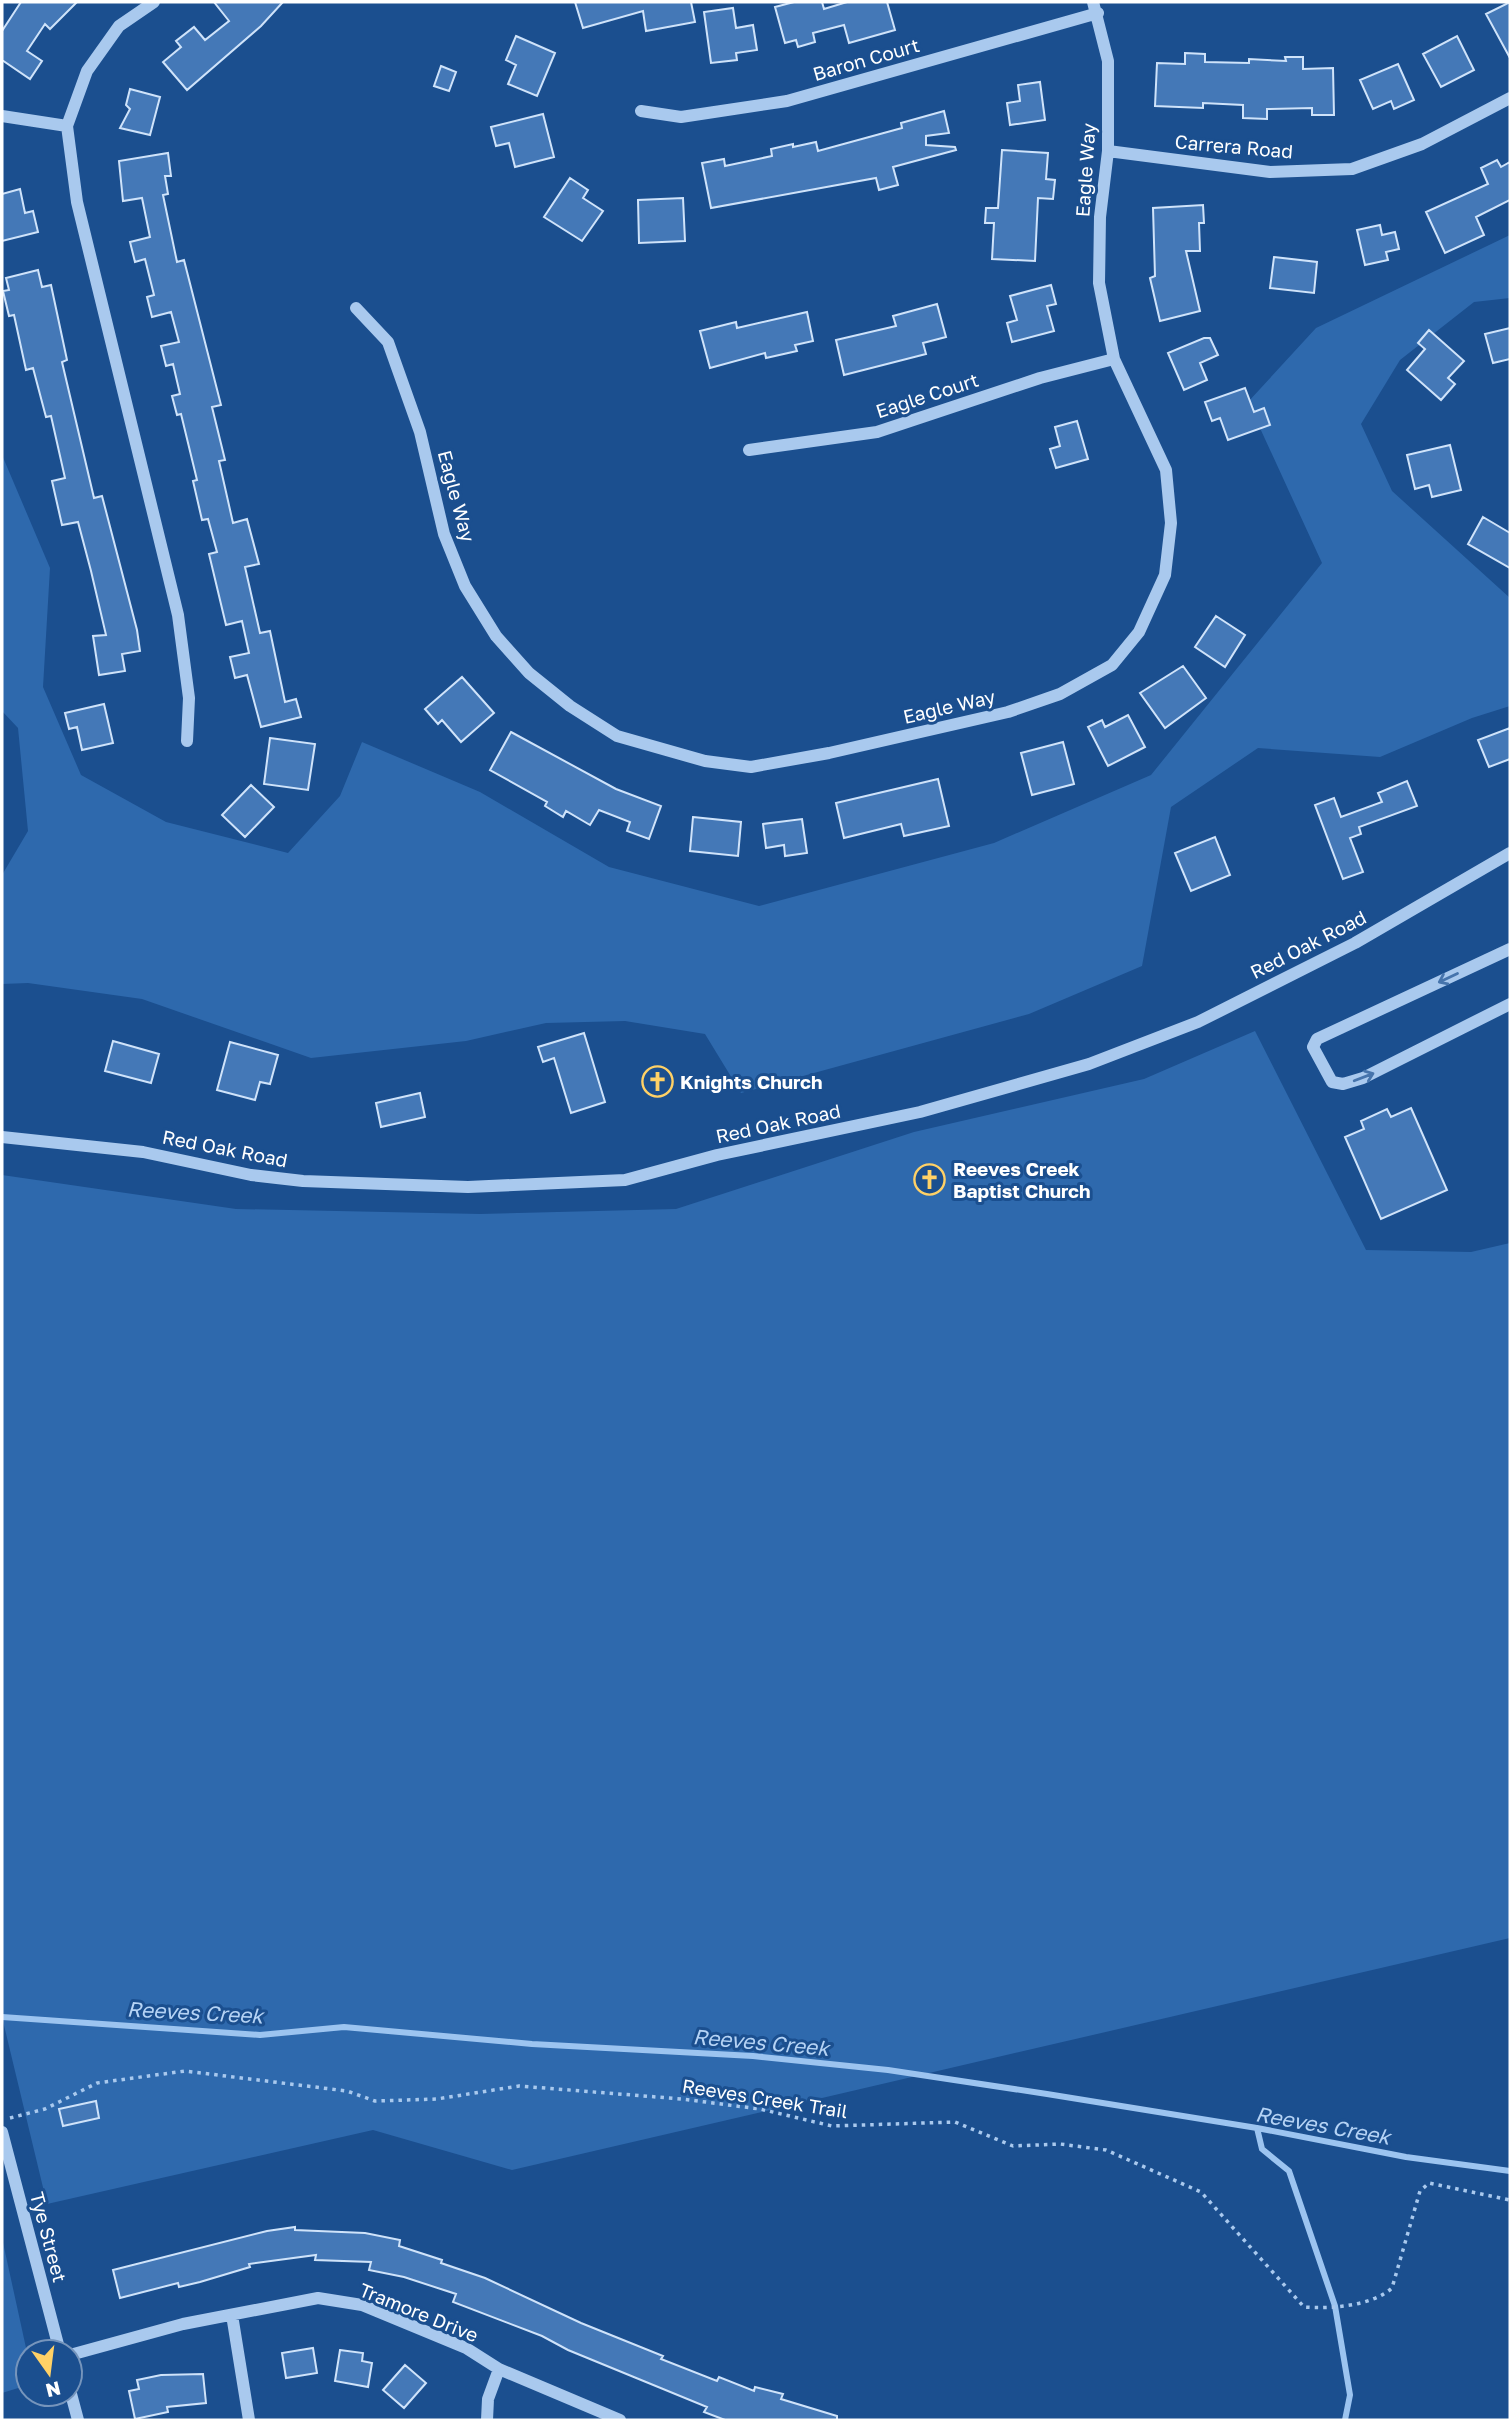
<svg xmlns="http://www.w3.org/2000/svg" width="1512" height="2422" font-family="'Golos Text',sans-serif">
	<rect width="100%" height="100%" fill="#1b4f8f"/>
	<path fill="#2e69ad" d="M1510,235v63l-36,4 -74,58 -39,64 31,67 118,107v108l-38,12 -92,39 -122,-9 -87,59 -29,159 -113,48 -288,79 -36,-59 -80,-13 -79,2 -80,18 -155,17 -169,-59 -114,-16 -26,1v-109l26,-44 -10,-103 -16,-17v-256l48,113 -7,119 38,88 85,47 122,31 52,-57 22,-54 118,50 129,75 150,39 235,-63 157,-68 171,-212 -74,-161 68,-74z
		M1255,1031l111,219 105,2 39,-9v695l-998,232 -139,-40 -326,74 -45,-187v-842l234,34 244,5 196,-5 238,-77 230,-53z
		M2,2238l26,119v28l-26,8z"/>
	<g fill="none" stroke-linecap="round" stroke-linejoin="round">
		<path stroke="#9cc4f0" stroke-width="6" d="M2,2017l258,18 84,-8 188,17 221,12 135,14 159,24 210,34 149,29 104,14
			M1257,2128l5,21 27,22 46,135 15,89 -5,25"/>
	</g>
	<path fill="#4478b7" stroke="#cfe3fa" stroke-width="2" d="M21,2h56l-27,27 -5,-5 -18,27 15,10 -12,18 -28,-19v-29z
		M214,2h69l-22,24 -74,64 -24,-28 18,-15 -5,-6 18,-14 11,13 24,-19z
		M575,2h116l4,20 -49,9 -3,-20 -60,17z
		M794,2h28l2,7 23,-7h40l8,28 -46,13 -5,-18 -31,8 2,9 -17,5 -2,-7 -11,3 -10,-36z
		M1510,2v56l-24,-44z
		M733,8l3,20 17,-3 4,25 -21,3 1,7 -26,3 -7,-51z
		M516,36l39,17 -18,43 -29,-12 8,-19 -10,-5z
		M1457,36l17,34 -33,17 -18,-33z
		M1185,53l20,1v8l44,1v-4l37,2 -1,-4h18v12l30,-1 1,47h-22v-7l-45,1v10l-24,-1v-13l-40,-2v5l-48,-2 2,-43 28,1z
		M1398,64l16,36 -20,9 -3,-8 -18,8 -13,-29z
		M441,66l15,6 -7,19 -15,-5z
		M1040,82l5,38 -35,5 -3,-22 13,-2 -2,-16z
		M130,89l30,8 -10,38 -30,-7 10,-19 -4,-4z
		M944,111l5,22 -23,3v9l29,2 1,3 -63,17 5,18 -19,5 -3,-12 -165,30 -9,-45 22,-4 1,7 47,-10 -1,-7 22,-5v3l23,-5 2,9 84,-23 -1,-5z
		M543,114l11,43 -39,10 -6,-24 -13,3 -5,-19z
		M1002,150l46,3 -2,26 9,1 -2,19 -15,-1 -3,63 -43,-2 2,-36h-9l1,-15h12z
		M168,153l3,23h-6l3,18 -5,1 14,67 7,-2 37,145 -9,2 13,53 -6,1 14,62 14,-4 12,45 -14,3 15,66 10,-2 15,71 11,-3 5,18 -40,10 -14,-52 -12,3 -5,-21 19,-4 -7,-32 -16,4 -17,-71 8,-2 -9,-33 -6,1 -9,-39 4,-1 -16,-66 -4,1 -5,-19 8,-2 -7,-30 -7,2 -5,-20 18,-4 -8,-30 -19,5 -5,-20 7,-2 -9,-36 -10,3 -5,-20 20,-5 -8,-39 -19,3 -4,-40z
		M1497,160l4,7 9,-5v38l-34,17 8,18 -39,18 -19,-41 62,-28 -7,-16z
		M570,178l18,12 -5,8 20,13 -21,30 -38,-24z
		M20,189l5,24 8,-2 5,21 -36,9v-47z
		M683,198l2,43 -46,2 -1,-43z
		M1203,205l1,18h-5l1,28h-14l14,60 -40,10 -10,-43 5,-2 -2,-68z
		M1380,225l2,10 13,-3 4,17 -13,3 2,8 -23,5 -8,-35z
		M1274,257l43,5 -3,31 -44,-5z
		M38,270l4,17 9,-2 16,75 -5,2 32,136 8,-2 35,134 3,21 -18,3 3,17 -26,4 -6,-39 13,-1 -15,-64 -13,-49 -16,3 -10,-44 13,-3 -14,-62 -5,1 -13,-49 -7,2 -12,-55 -5,1 -6,-25 6,-1 -3,-12z
		M1051,285l5,19 -9,2 7,25 -42,11 -5,-19 10,-3 -7,-24z
		M937,304l9,33 -23,6 3,11 -82,21 -8,-35 60,-14 -3,-10z
		M807,312l6,29 -18,4 2,6 -31,7 -1,-5 -55,15 -10,-37 36,-9 1,6z
		M1510,328v31l-17,4 -8,-29z
		M1429,330l35,31 -16,17 7,6 -14,16 -34,-30 18,-21 -7,-6z
		M1204,338h6l8,17 -18,8 7,17 -23,10 -16,-37z
		M1245,388l9,24 10,-4 6,17 -42,15 -8,-22 -8,3 -7,-19z
		M1077,421l11,38 -32,9 -6,-19 10,-3 -5,-19z
		M1450,445l11,45 -29,7 -3,-12 -14,4 -8,-34z
		M1483,517l27,16v35l-42,-24z
		M1216,616l29,19 -20,32 -30,-20z
		M1183,666l23,32 -41,30 -25,-35z
		M462,677l32,36 -33,29 -19,-22 -4,4 -13,-15z
		M104,704l9,39 -31,7 -5,-23 -8,2 -4,-16z
		M1128,715l17,32 -37,19 -20,-39 14,-7 3,7z
		M1510,728v31l-21,8 -11,-27z
		M511,732l105,57 45,17 -12,33 -22,-8 3,-9 -31,-12 -9,15 -24,-14 -3,6 -18,-11 2,-4 -57,-32z
		M270,738l45,6 -7,46 -44,-6z
		M1063,742l11,42 -42,11 -11,-42z
		M938,779l11,47 -45,10 -3,-12 -57,14 -8,-35z
		M1407,781l10,25 -58,21 2,7 -11,4 13,34 -20,7 -28,-74 19,-7 7,19 41,-15 -4,-9z
		M251,785l23,22 -29,30 -23,-22z
		M693,817l48,5 -3,34 -48,-5z
		M802,819l5,34 -22,3 -1,-11 -18,3 -3,-24z
		M1215,837l15,38 -39,16 -16,-38z
		M584,1033l21,69 -34,11 -17,-55 -11,4 -5,-15z
		M113,1041l46,13 -8,29 -46,-12z
		M230,1042l48,13 -8,29 -10,-2 -5,18 -38,-10z
		M420,1093l5,24 -44,10 -5,-24z
		M1411,1108l36,82 -66,29 -36,-82 19,-8 -3,-8 26,-12 4,8z
		M96,2101l3,17 -36,8 -4,-17z
		M295,2227v3l70,3 35,7 -1,6 43,14 -1,3 44,15 96,45 82,33 -2,3 56,22 2,-4 35,14 1,-4 28,7 -2,5 56,17v4h-112l-21,-8 3,-5 -139,-57 -26,-14 -89,-34 3,-8 -52,-17 -35,-7 2,-8 -56,-2 1,-5 -67,9 1,3 -50,15 -21,5 -1,-4 -58,15 -7,-28 154,-39z
		M313,2348l4,25 -31,5 -4,-25z
		M340,2350l23,3 -1,8 10,2 -4,24 -33,-6z
		M405,2365l21,18 -22,25 -21,-18z
		M203,2374l3,29 -39,4 1,5 -33,7 -6,-28 10,-2 -2,-9 24,-5z"/>
	<g fill="none" stroke-linecap="round" stroke-linejoin="round">
		<path stroke="#a9c9ee" stroke-width="3.5" stroke-dasharray="3.5 5" stroke-linecap="butt" d="M10,2118l35,-9 52,-26 88,-12 162,20 28,10 62,-2 82,-13 163,13 78,10 72,17 123,-4 58,24 47,-2 46,6 95,42 103,115c27,2 68,-1 88,-19l28,-97 9,-8 81,17"/>
		<path stroke="#a9c9ee" stroke-width="12" d="M154,2l-35,24 -32,45 -20,55 10,76 101,413 11,83 -2,43
			M641,111l40,6 106,-16 311,-88
			M2,116l65,10
			M1108,151l162,21 82,-3 70,-25 88,-46
			M356,308l32,34 32,90 24,102 21,52 31,50 33,37 41,33 47,30 88,25 46,6 78,-14 179,-41 52,-18 52,-29 27,-33 26,-57 6,-52 -5,-53 -52,-111 -15,-76 1,-66 8,-66v-90l-15,-59
			M749,450l128,-18 163,-54 74,-19
			M1510,949l-193,90 -4,8 19,35 11,2 20,-6 147,-74
			M2,1137l141,15 108,23 52,6 165,6 157,-7 92,-25 203,-43 169,-48 109,-42 157,-79 155,-90
			M2,2132l58,220
			M232,2315l17,105
			M70,2355l113,-31 135,-26 44,7 104,43 33,21 121,51
			M70,2390l8,30
			M487,2420l1,-21 11,-30"/>
	</g>
	<defs><path id="oneway-shaft" d="M-6 0H5M1.5-3L5.5 0L1.5 3" fill="none" stroke-width="1.6" stroke-linecap="round" stroke-linejoin="round" transform="scale(1.75)"/></defs>
	<g stroke="#4674ac">
		<use href="#oneway-shaft" transform="translate(1448 978) rotate(155)"/>
		<use href="#oneway-shaft" transform="translate(1364 1077) rotate(-21)"/>
	</g>
	<defs>
		<symbol id="church-ring" viewBox="-11 -11 22 22"><circle r="9.5" fill="#1b4f8f" stroke="#ffd166" stroke-width="1.5"/><path d="M-1.2-6h2.4v3.5h3.3v2.4h-3.3V6h-2.4V-.1h-3.3v-2.4h3.3Z" fill="#ffd166"/></symbol>
	</defs>
	<g fill-rule="evenodd">
		<use href="#church-ring" x="640" y="1064" width="35" height="35"/>
		<use href="#church-ring" x="912" y="1162" width="35" height="35"/>
	</g>
	<g text-anchor="middle" dominant-baseline="central" stroke-width="6" stroke-linejoin="round" paint-order="stroke">
		<g font-size="19" fill="#fff" stroke="#1b4f8f">
			<text transform="translate(866 59) rotate(-16)">Baron Court</text>
			<text transform="translate(1234 146) rotate(5)">Carrera Road</text>
			<text transform="translate(1085 170) rotate(-86)">Eagle Way</text>
			<text transform="translate(927 395) rotate(-18)">Eagle Court</text>
			<text transform="translate(457 496) rotate(75)">Eagle Way</text>
			<text transform="translate(949 706) rotate(-13)">Eagle Way</text>
			<text transform="translate(1308 944) rotate(-27)">Red Oak Road</text>
			<text transform="translate(778 1123) rotate(-12)">Red Oak Road</text>
			<text transform="translate(225 1148) rotate(11)">Red Oak Road</text>
			<text transform="translate(765 2098) rotate(9)">Reeves Creek Trail</text>
			<text transform="translate(49 2237) rotate(75)">Tye Street</text>
			<text transform="translate(419 2312) rotate(22)">Tramore Drive</text>
		</g>
		<g font-size="19" font-weight="bold" fill="#fff" stroke="#1b4f8f" text-anchor="start">
			<text x="680" y="1081">Knights Church</text>
			<text x="953" y="1168">Reeves Creek<tspan x="953" dy="22">Baptist Church</tspan></text>
		</g>
		<g font-size="21" font-style="italic" fill="#b5d3f5" stroke="#1b4f8f">
			<text transform="translate(195 2012) rotate(3)">Reeves Creek</text>
			<text transform="translate(761 2042) rotate(5)">Reeves Creek</text>
			<text transform="translate(1323 2125) rotate(10)">Reeves Creek</text>
		</g>
	</g>
	<rect width="1512" height="2422" fill="none" stroke="#ffffff" stroke-width="7"/>
	<g transform="translate(49 2373) rotate(166)"><circle r="33" fill="#1b4f8f" stroke="#7695bc" stroke-width="2"/>
	<path d="M0-5L12 26L0 18L-12 26Z" fill="#ffd166"/>
	<text y="-10" font-size="19" font-weight="bold" text-anchor="middle" fill="#ffffff">N</text>
	</g>
</svg>
